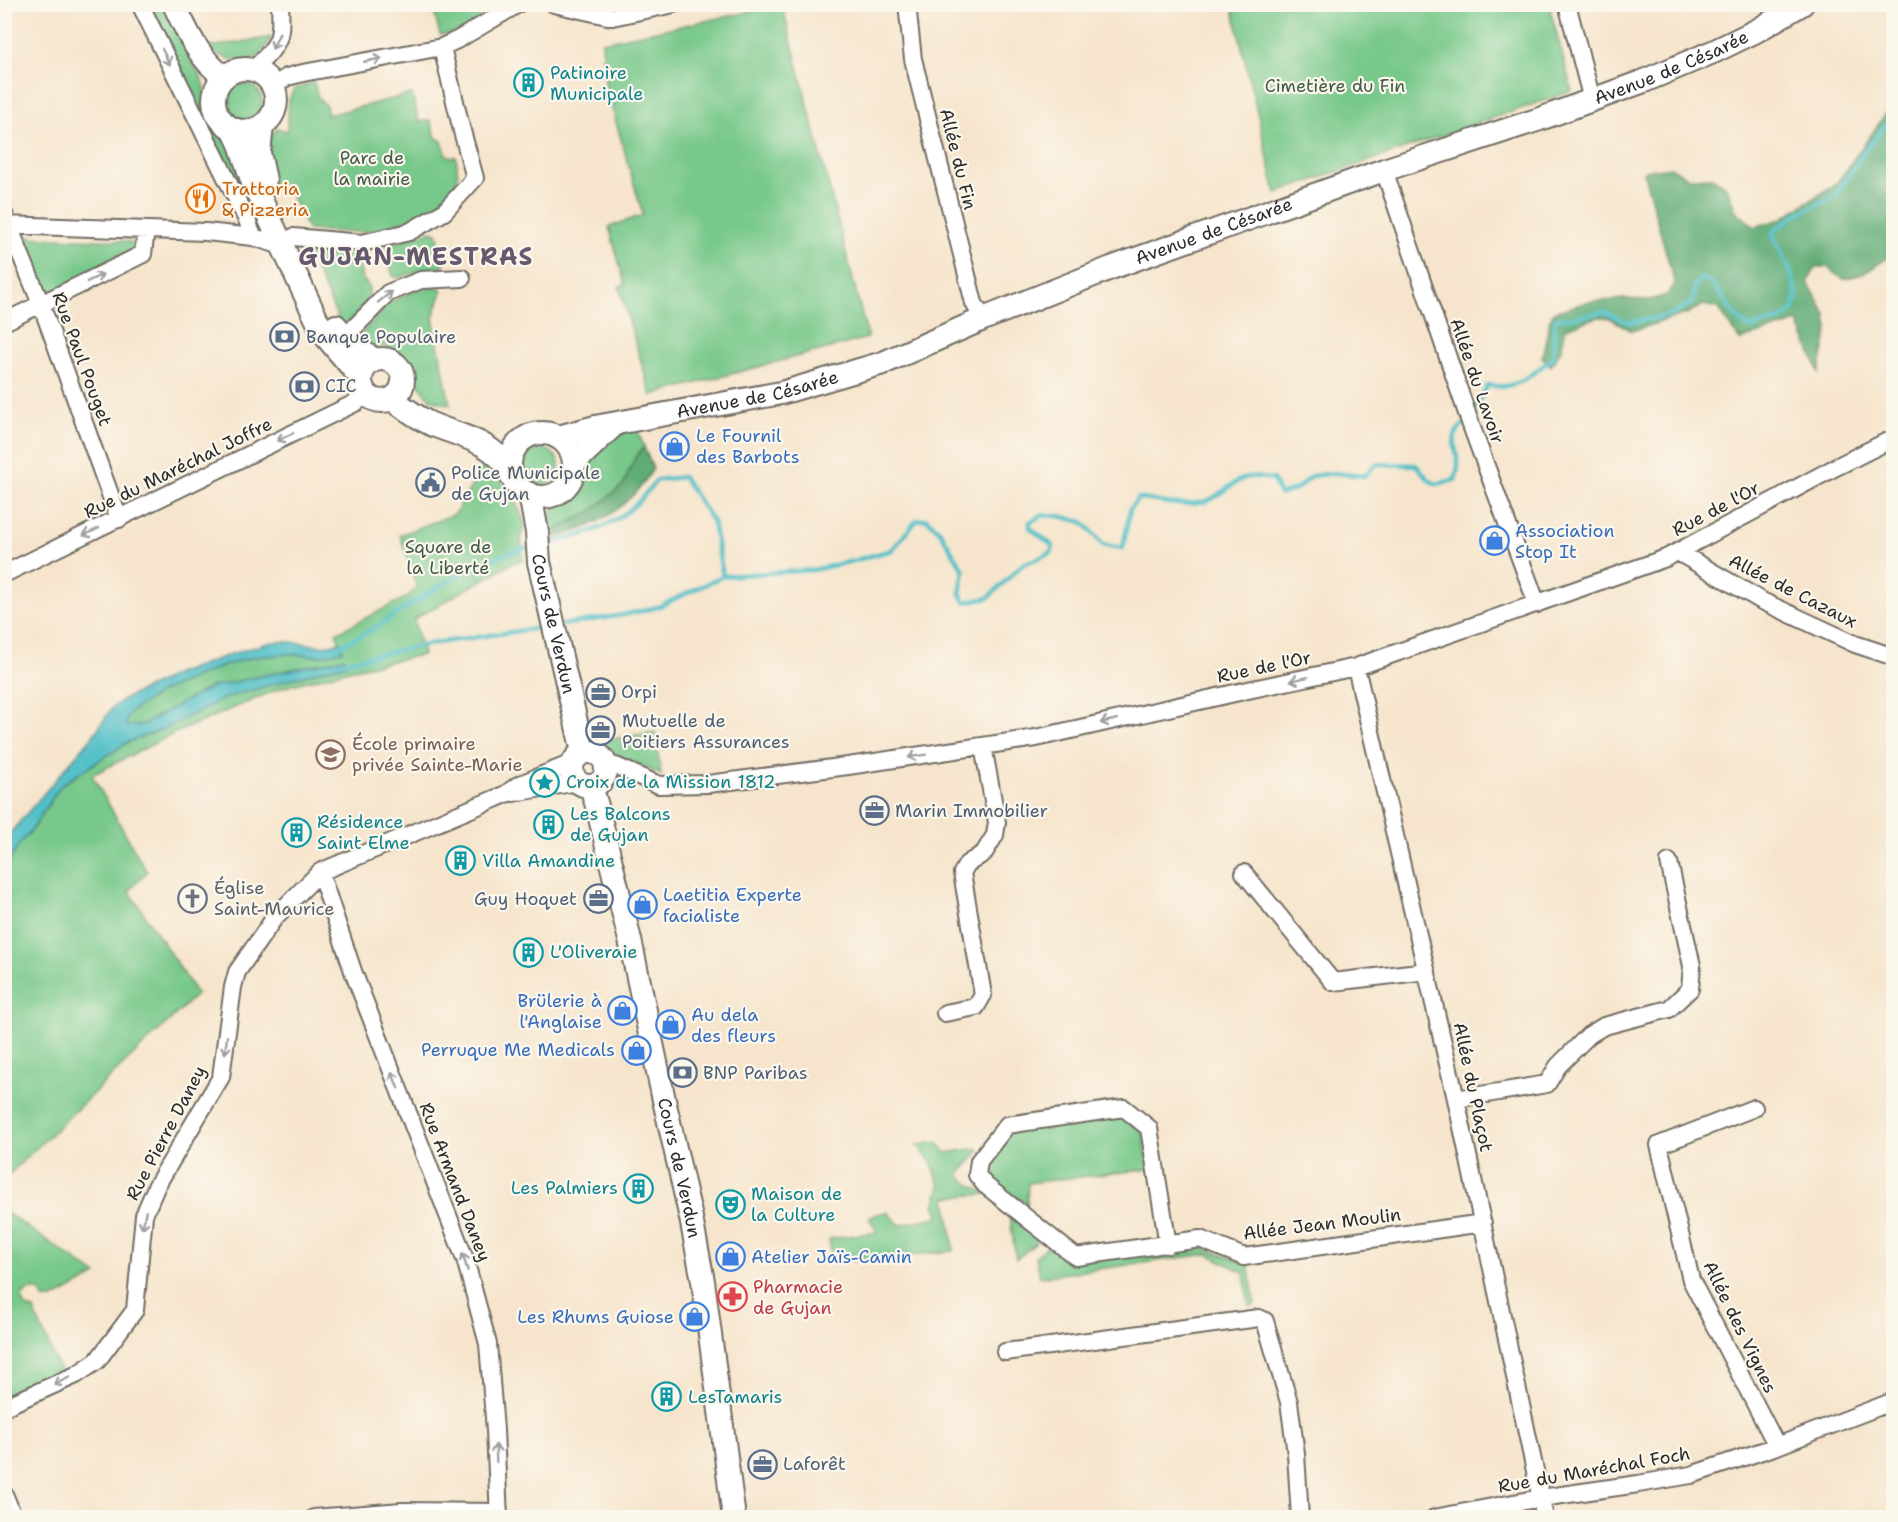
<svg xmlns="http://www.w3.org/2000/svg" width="1898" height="1522" font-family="'Shantell Sans',sans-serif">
	<rect width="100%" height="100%" fill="#fbf7ec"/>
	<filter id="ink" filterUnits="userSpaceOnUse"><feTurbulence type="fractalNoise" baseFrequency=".0167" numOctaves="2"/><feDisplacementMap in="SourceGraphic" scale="12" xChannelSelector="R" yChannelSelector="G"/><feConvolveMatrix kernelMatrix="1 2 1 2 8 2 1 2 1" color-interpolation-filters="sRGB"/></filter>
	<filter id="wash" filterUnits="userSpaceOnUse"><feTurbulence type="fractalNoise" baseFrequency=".008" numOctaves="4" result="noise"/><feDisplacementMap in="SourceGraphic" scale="24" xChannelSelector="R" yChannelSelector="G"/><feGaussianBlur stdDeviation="1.35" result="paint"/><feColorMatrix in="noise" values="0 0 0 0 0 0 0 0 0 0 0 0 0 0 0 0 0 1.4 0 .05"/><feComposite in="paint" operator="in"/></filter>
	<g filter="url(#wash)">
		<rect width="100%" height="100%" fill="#f6e5cc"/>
		<path fill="#77c88a" stroke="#517a5a" stroke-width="1.5" d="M149,5h15l22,46 14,24 5,12 -1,19 3,11 6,11 17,15 24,67 -4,1 -3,-4z
			M432,5h44l4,15 -21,12 -19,3z
			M782,5l86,333 -217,57 -32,-108 6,-3 -16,-57 34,-12 -38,-131 -3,-42z
			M1232,5h317l23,86 -296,102z
			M272,37c-3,5 -7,13 -11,17 -13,13 -32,5 -47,-1l-4,-6z
			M314,82l4,16 8,8 2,9 84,-21 7,28 11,-2 6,18 6,3 5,15 9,1c4,24 2,28 -15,46 -33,35 -89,30 -133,27l-23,-47 -9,2 -7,-6 -3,-36 11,-15 10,3 2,-31 5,-11z
			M226 102a18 18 0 1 1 36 0a18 18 0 1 1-36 0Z
			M431,231l6,2 8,30 -2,4 -30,6 -15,5 -5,-2 -7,-23 1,-8z
			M28,237l98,4 8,2 3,2 -3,7 -79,39 -5,-1 -8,-5 -19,-46z
			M311,246l39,3 6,2 6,27 7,9v12l-22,25 -6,1 -34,-74z
			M420,288h19l3,3 -9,27 17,87 -20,-6 -12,-16 -16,-29 -20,-8 -9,3 -10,-6 -2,-9 29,-32z
			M636,426l8,21 -9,11 -12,27 -33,27 -39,20v6h-7l2,-17 7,-12 13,-10 23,-39 26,-24z
			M523 467a18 18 0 1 1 36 0a18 18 0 1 1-36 0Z
			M489,456l8,9 7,23 12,14 9,22 -4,13 2,24 -9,1 -100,57 9,36 -74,15 -68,18 -106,45 -83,42 55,97 -18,19 68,103 -192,184 -1,-310 16,-25 11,-12 30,-46 67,-43 36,-13 61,-31 94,-27 28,-7 -2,-6 -134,29 -69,38 -17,2 2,-10 6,-7 32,-20 61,-25 28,-8 37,-3 28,2 24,-6 -7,-17 71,-36 10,-9 -17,-53 55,-21z
			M655,732l6,43 -45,-21 -16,-13z
			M1122,1116l21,16 7,37 -122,14 -1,22 -37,-27 -1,-19 23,-28z
			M937,1142l9,11 32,-5 1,3 -20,24c4,8 21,14 29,19l-42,3 8,54 -122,11 -3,-23 48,-7 -8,-14 8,-4 10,-2 13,13 40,-9 -6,-10 6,-20 -9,-24 -14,-17z
			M5,1209l2,4 90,62 -44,24h-10l-2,-6c-16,-12 -29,13 -7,17l26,61 -55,25z
			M1009,1212l29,24 -3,8 -19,15z
			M1051,1247l17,13 134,-13 46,17 7,40 -6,2 -5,-33 -36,-19 -168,23 -4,-21 9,-8z"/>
		<path fill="#61ac76" stroke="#466c50" stroke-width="1.5" d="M1893,104v142l-7,13 -23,15 -19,5 -9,-5 -7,-7h-12l-8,15 18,33 2,14 -9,44 -21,-51 -58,18 -22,-32 -15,-3 -17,9 -54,17 -22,-13 -12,-1 -32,11 -5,22 -10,16 -9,-9 8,-38 4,-7 33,-10 38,-3 24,1 18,-5 8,-11 -32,-113 28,-4 17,11 24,-1 14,9 10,25 19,16 26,-8 55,-35z
			M644,447l9,22c-22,37 -59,61 -102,69v-6l39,-20 33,-27 12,-27z"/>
		<path fill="#51bfc7" stroke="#3e7579" stroke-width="1.5" d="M271,642c7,0 13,-1 20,0 20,1 29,8 49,0l3,9 -24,5 -28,-2 -37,3 -28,8 -61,25 -32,20 -6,7 -1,9 16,-1 69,-38 134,-29 2,6 -28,7 -94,27 -61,31 -36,13 -67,43 -30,46 -11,12 -15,25v-29l87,-102 20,-29 12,-9 55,-26 55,-20z"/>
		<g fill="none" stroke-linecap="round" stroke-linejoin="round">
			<path stroke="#51bfc7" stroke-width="4.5" d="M1472,414l16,-29c30,6 43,-11 65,-27 2,-14 0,-27 3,-40h13l35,-6 24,11 44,-8 21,-13 2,-17 7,-7c22,11 26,38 48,50l30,-8 13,-9 4,-17 -7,-23 -18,-38 23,-18 40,-18 30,-47 29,-34
				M543,544c33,-6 67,-15 92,-39 8,-7 14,-17 22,-25l26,-3 30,45 10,54
				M562,625l61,-10 35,-8 65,-31 90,-6 40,-9 39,-11 25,-30 10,-1 12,11 25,41 -4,22 5,9 23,-4 35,-34 28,-11 2,-7 -23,-18v-6l12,-7 17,1 24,6 20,23 20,3 7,-39 8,-11c22,4 44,9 66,4 16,-4 28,-22 45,-25 7,-1 16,2 24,2l7,16 18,-7 13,-12 24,-3 29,3 12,-12 40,1 13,15 7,4 19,-4c1,-5 3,-10 3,-15 -1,-19 -11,-27 7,-42
				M335,647c23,-8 41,-20 61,-33 42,-27 87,-58 136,-67
				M343,662l92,-19 112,-16"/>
		</g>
	</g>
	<g filter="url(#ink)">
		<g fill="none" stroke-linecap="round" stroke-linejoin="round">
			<defs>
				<path id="street" d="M140,4l107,216 6,17
					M554,4l58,13 62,-13
					M907,4l6,55 61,244 9,16
					M1567,4l25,96
					M253,70c26,-27 29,-27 27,-66
					M273,86l14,-9 16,-4 139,-26 17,-8 59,-35
					M1384,170l88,258 65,176
					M4,214l37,90 78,215
					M4,225l202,7 47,5 29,9
					M293,237l69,6 47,-11 35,-20 31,-34 -13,-47 -20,-84
					M4,322l139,-68 3,-24
					M344,338l44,-45 33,-13 41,-2
					M1678,552l84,49 93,43 39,13
					M4,574l353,-172 9,-9
					M1356,667l100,432 89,419
					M605,763l13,4 41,18 49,-1 140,-18 188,-28 212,-48 108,-23 310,-109 170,-91 58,-29
					M513,793l65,-11
					M320,872l34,102 111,285 23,85 7,86 4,88
					M1244,873l89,109 94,-11
					M945,1013l31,-6 7,-12 -21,-122 5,-9 17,-11 11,-18 2,-13 -14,-76
					M1456,1099l91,-15 11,-18 31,-31 15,-9 65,-17 21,-20 2,-23 -23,-104
					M1754,1108l-95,37 32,135 86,166
					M1168,1245l-19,-117 -25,-20 -117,17 -28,36 -2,14 8,10 91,72 124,-18 44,18 239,-34
					M1005,1352l254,-34 6,3 24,81 7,52 4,64
					M4,1407l72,-32 21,-14 38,-51 9,-95 13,-30 64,-108 12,-90 4,-15 38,-55 45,-45 172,-72 14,-6 12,-9 54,-22
					M4,1494l10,24
					M314,1518l88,-7 97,1
					M1434,1518l107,-20 97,-14 53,-9 86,-29 117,-45"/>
				<g id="secondary">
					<path d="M174,4c13,28 25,55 50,73"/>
					<circle cx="245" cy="100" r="31"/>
					<path d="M262,126l-3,27 6,27"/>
					<path d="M233,129l7,15 13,39 70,150 38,45"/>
					<path d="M336,326c11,16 23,24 39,34"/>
					<circle cx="382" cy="380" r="21"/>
					<path d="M392,399c12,9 24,18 39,25 31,13 59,16 79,46"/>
					<circle cx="542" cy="465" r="32"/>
					<path id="s1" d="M558,437l37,-10 186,-34 102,-30 100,-44 128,-51 273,-98 156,-51 104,-38 71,-30 41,-20 46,-27"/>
					<path d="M574,463l41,-39"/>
					<path id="s2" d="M530,494l7,38 2,30 44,190"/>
					<circle cx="589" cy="769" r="17"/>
					<path id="s3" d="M591,786l6,20 33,134 34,160 27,118 12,63 31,237"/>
				</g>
			</defs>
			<use href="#street" stroke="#726c63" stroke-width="20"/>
			<use href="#secondary" stroke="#726c63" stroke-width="26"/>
			<use href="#street" stroke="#fff" stroke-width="16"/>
			<use href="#secondary" stroke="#fff" stroke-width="22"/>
		</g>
		<defs><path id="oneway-shaft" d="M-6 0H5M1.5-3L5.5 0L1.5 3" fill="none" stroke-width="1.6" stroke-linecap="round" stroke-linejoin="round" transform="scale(1.5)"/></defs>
		<g stroke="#a0a0a0">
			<use href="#oneway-shaft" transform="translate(276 41) rotate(115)"/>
			<use href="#oneway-shaft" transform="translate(166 57) rotate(64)"/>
			<use href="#oneway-shaft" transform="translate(373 60) rotate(-11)"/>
			<use href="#oneway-shaft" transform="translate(95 278) rotate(-26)"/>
			<use href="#oneway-shaft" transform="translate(385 297) rotate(-38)"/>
			<use href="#oneway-shaft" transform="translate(285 437) rotate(154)"/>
			<use href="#oneway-shaft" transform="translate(91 532) rotate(154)"/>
			<use href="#oneway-shaft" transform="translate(1299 679) rotate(168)"/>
			<use href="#oneway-shaft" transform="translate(1109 721) rotate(167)"/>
			<use href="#oneway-shaft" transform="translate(917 756) rotate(171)"/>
			<use href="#oneway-shaft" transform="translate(226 1045) rotate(97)"/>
			<use href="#oneway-shaft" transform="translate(395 1080) rotate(-111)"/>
			<use href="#oneway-shaft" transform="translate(144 1220) rotate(101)"/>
			<use href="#oneway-shaft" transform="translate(465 1262) rotate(-107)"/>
			<use href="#oneway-shaft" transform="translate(62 1381) rotate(155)"/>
			<use href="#oneway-shaft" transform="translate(496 1453) rotate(-92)"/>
		</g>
	</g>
	<defs>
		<symbol id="building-ring" viewBox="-11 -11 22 22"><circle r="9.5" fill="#fbf7ec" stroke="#0f9aa8" stroke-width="1.5"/><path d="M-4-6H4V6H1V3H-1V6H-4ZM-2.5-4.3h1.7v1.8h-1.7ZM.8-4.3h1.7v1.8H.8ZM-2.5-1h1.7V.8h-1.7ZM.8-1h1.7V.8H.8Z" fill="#0f9aa8"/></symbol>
		<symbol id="restaurant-ring" viewBox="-11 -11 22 22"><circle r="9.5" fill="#fbf7ec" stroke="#e8710a" stroke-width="1.5"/><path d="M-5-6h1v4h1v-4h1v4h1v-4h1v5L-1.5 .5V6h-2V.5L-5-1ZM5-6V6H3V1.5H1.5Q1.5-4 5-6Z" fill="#e8710a"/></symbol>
		<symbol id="bank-ring" viewBox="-11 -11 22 22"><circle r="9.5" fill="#fbf7ec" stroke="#5c6f8a" stroke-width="1.5"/><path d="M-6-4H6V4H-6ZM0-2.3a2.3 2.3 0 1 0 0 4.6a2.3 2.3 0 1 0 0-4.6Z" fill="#5c6f8a"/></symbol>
		<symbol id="shop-ring" viewBox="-11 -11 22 22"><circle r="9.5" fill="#fbf7ec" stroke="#3f7fe0" stroke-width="1.5"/><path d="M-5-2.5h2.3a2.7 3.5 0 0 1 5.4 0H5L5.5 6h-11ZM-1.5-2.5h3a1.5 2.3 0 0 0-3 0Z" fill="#3f7fe0"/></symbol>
		<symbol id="civic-ring" viewBox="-11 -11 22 22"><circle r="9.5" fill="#fbf7ec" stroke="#5c6f8a" stroke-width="1.5"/><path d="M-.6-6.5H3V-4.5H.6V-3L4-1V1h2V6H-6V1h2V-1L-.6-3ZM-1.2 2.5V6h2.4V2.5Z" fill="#5c6f8a"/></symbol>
		<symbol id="office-ring" viewBox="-11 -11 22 22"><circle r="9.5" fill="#fbf7ec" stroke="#5c6f8a" stroke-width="1.5"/><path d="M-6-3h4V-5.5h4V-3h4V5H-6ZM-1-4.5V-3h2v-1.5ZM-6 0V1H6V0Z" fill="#5c6f8a"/></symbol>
		<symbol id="school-ring" viewBox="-11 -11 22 22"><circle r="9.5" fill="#fbf7ec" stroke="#8d6e63" stroke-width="1.5"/><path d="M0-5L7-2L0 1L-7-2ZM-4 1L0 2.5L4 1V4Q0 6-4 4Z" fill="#8d6e63"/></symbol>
		<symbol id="sight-ring" viewBox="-11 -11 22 22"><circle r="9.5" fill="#fbf7ec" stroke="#0f9aa8" stroke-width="1.5"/><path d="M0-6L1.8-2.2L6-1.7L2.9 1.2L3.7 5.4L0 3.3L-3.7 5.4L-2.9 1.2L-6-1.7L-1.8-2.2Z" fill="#0f9aa8"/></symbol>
		<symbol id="church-ring" viewBox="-11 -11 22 22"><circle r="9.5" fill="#fbf7ec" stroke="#6b7280" stroke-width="1.5"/><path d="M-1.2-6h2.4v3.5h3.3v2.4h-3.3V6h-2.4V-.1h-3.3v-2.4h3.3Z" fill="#6b7280"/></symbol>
		<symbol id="theatre-ring" viewBox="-11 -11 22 22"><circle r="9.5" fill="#fbf7ec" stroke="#0f9aa8" stroke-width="1.5"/><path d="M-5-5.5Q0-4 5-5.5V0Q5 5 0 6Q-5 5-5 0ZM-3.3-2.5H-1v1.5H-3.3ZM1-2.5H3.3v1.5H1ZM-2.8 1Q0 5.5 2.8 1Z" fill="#0f9aa8"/></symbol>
		<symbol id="pharmacy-ring" viewBox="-11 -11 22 22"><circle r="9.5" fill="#fbf7ec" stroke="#e0444e" stroke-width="1.5"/><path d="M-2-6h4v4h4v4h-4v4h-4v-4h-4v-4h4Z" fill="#e0444e"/></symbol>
	</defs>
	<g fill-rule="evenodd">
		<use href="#building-ring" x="512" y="66" width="33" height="33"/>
		<use href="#restaurant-ring" x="184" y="182" width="33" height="33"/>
		<use href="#bank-ring" x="268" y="320" width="33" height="33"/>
		<use href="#bank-ring" x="288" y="370" width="33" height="33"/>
		<use href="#shop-ring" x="658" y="430" width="33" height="33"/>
		<use href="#civic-ring" x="414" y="466" width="33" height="33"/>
		<use href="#shop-ring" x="1478" y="524" width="33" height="33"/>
		<use href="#office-ring" x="584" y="676" width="33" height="33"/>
		<use href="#office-ring" x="584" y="714" width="33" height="33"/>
		<use href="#school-ring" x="314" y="738" width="33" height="33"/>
		<use href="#sight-ring" x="528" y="766" width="33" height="33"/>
		<use href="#office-ring" x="858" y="794" width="33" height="33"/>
		<use href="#building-ring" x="532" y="808" width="33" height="33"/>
		<use href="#building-ring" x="280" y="816" width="33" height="33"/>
		<use href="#building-ring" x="444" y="844" width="33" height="33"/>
		<use href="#church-ring" x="176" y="882" width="33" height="33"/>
		<use href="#office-ring" x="582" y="882" width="33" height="33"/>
		<use href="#shop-ring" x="626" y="888" width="33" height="33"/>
		<use href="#building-ring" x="512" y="936" width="33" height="33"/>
		<use href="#shop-ring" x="606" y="994" width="33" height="33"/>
		<use href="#shop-ring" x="654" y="1008" width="33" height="33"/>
		<use href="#shop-ring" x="620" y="1034" width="33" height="33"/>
		<use href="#bank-ring" x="666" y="1056" width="33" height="33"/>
		<use href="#building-ring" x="622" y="1172" width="33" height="33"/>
		<use href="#theatre-ring" x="714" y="1188" width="33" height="33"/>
		<use href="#shop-ring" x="714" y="1240" width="33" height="33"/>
		<use href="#pharmacy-ring" x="716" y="1280" width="33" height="33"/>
		<use href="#shop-ring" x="678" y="1300" width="33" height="33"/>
		<use href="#building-ring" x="650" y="1380" width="33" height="33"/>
		<use href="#office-ring" x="746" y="1448" width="33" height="33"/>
	</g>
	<g text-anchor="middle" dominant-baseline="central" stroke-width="4.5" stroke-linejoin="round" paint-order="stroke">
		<g font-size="18" fill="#2b2b2b" stroke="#fbf7ec">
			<text stroke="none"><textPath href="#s1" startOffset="1176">Avenue de Césarée</textPath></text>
			<text transform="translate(958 159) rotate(76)">Allée du Fin</text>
			<text stroke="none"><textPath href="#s1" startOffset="690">Avenue de Césarée</textPath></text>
			<text transform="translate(82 359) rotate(70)">Rue Paul Pouget</text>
			<text transform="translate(1477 381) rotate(71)">Allée du Lavoir</text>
			<text stroke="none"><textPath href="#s1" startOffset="204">Avenue de Césarée</textPath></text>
			<text transform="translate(178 468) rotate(-26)">Rue du Maréchal Joffre</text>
			<text transform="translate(1716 509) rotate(-28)">Rue de l'Or</text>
			<text transform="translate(1793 591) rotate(27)">Allée de Cazaux</text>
			<text stroke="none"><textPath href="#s2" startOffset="132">Cours de Verdun</textPath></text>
			<text transform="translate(1264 667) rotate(-12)">Rue de l'Or</text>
			<text transform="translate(1473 1087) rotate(78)">Allée du Plaçot</text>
			<text transform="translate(166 1133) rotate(-62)">Rue Pierre Daney</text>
			<text stroke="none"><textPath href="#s3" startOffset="392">Cours de Verdun</textPath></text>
			<text transform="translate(455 1182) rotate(69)">Rue Armand Daney</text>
			<text transform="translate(1322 1224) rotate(-7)">Allée Jean Moulin</text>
			<text transform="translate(1740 1327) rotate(64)">Allée des Vignes</text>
			<text transform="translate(1594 1470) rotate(-10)">Rue du Maréchal Foch</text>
		</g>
		<g font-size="18" fill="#0d838f" stroke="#fbf7ec" text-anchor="start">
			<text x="550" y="73">Patinoire<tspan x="550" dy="21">Municipale</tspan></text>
			<text x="566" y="782">Croix de la Mission 1812</text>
			<text x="570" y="814">Les Balcons<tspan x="570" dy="21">de Gujan</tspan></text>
			<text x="317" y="822">Résidence<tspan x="317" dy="21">Saint Elme</tspan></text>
			<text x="482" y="861">Villa Amandine</text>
			<text x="550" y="952">L'Oliveraie</text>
			<text x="618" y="1188" text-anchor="end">Les Palmiers</text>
			<text x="751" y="1194">Maison de<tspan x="751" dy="21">la Culture</tspan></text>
			<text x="688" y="1397">LesTamaris</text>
		</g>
		<g font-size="18" fill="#425a48" stroke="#fbf7ec">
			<text x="1335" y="86">Cimetière du Fin</text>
			<text x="372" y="158">Parc de<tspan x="372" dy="21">la mairie</tspan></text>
			<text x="448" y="547">Square de<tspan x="448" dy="21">la Liberté</tspan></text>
		</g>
		<g font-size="18" fill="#c56008" stroke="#fbf7ec" text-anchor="start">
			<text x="222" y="189">Trattoria<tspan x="222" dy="21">&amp; Pizzeria</tspan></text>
		</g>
		<g font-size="18" fill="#4e5e75" stroke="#fbf7ec" text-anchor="start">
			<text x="306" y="337">Banque Populaire</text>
			<text x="325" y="386">CIC</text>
			<text x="451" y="473">Police Municipale<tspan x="451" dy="21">de Gujan</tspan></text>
			<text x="621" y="692">Orpi</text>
			<text x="622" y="721">Mutuelle de<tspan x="622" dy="21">Poitiers Assurances</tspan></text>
			<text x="895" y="811">Marin Immobilier</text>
			<text x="577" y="899" text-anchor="end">Guy Hoquet</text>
			<text x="703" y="1073">BNP Paribas</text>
			<text x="783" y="1464">Laforêt</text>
		</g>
		<g font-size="18" fill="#366cbe" stroke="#fbf7ec" text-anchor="start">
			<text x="696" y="436">Le Fournil<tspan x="696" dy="21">des Barbots</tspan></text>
			<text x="1515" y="531">Association<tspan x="1515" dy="21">Stop It</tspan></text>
			<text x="663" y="895">Laetitia Experte<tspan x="663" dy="21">facialiste</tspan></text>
			<text x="602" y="1001" text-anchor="end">Brülerie à<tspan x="602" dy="21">l'Anglaise</tspan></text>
			<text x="691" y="1015">Au dela<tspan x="691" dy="21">des fleurs</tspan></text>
			<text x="615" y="1050" text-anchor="end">Perruque Me Medicals</text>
			<text x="751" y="1257">Atelier Jaïs-Camin</text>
			<text x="674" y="1317" text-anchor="end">Les Rhums Guiose</text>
		</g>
		<g font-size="18" fill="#785e54" stroke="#fbf7ec" text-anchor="start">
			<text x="352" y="744">École primaire<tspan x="352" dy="21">privée Sainte-Marie</tspan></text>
		</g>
		<g font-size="18" fill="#5b616d" stroke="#fbf7ec" text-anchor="start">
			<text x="214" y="888">Église<tspan x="214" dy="21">Saint-Maurice</tspan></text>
		</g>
		<g font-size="18" fill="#be3a42" stroke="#fbf7ec" text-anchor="start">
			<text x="753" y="1287">Pharmacie<tspan x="753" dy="21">de Gujan</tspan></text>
		</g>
		<g font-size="24" font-weight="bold" letter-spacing="1.5" fill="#65596d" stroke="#fbf7ec">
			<text x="416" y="257">GUJAN-MESTRAS</text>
		</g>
	</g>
	<rect width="1898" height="1522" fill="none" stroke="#fbf7ec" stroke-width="24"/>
</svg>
